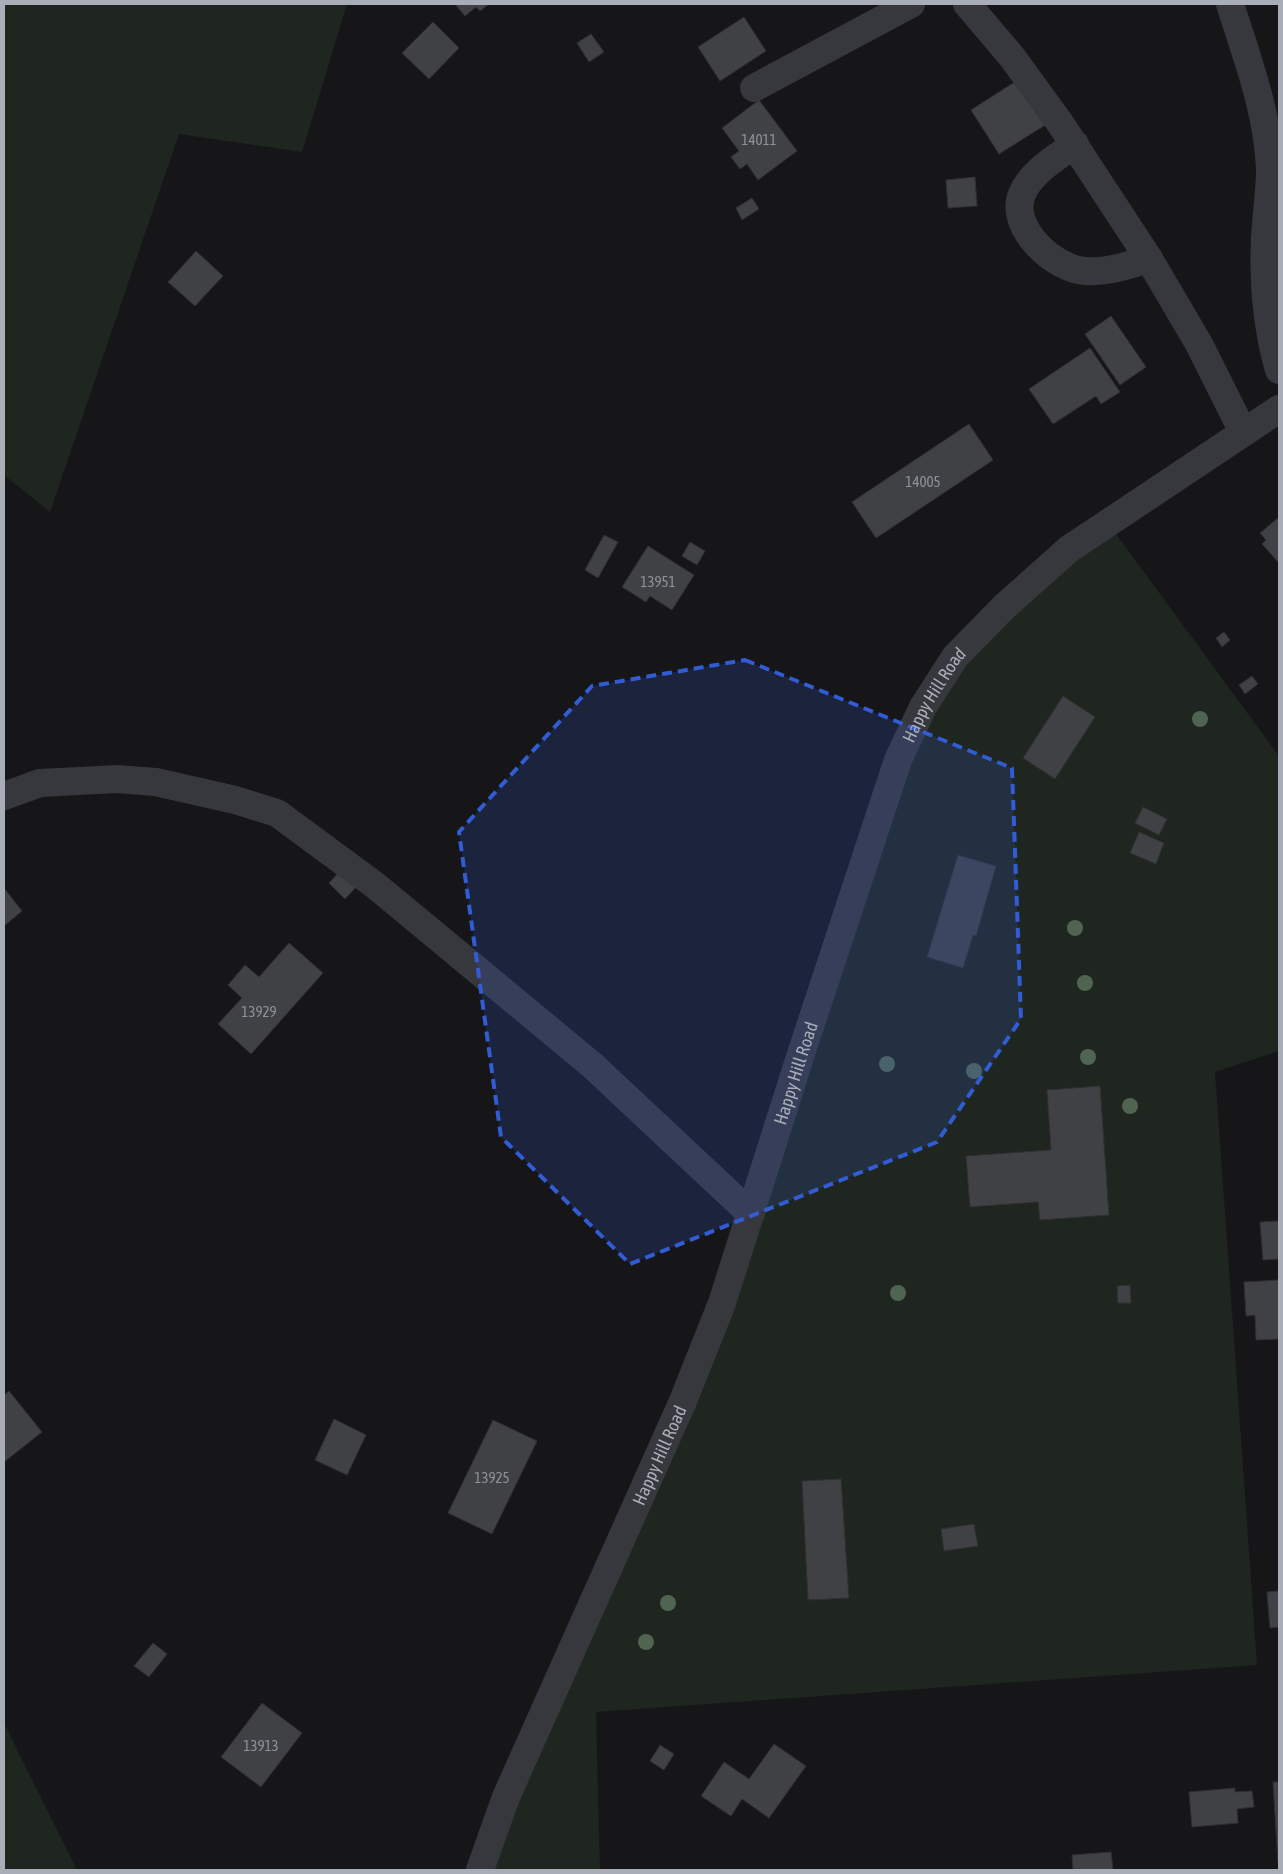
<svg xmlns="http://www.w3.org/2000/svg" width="1283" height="1874" font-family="'Asap Condensed',sans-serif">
	<rect width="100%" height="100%" fill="#161618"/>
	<path fill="#1e261f" d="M4,4h343l-45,148 -123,-18 -129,378 -46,-37z
		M1108,523l171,233v295l-64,21 42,593 -661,47 4,158h-120l203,-469 240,-694z
		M4,1723l73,147h-73z"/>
	<path fill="#404145" stroke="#303034" d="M455,4h34l-9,7 -4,-4 -11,9z
		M744,17l22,34 -46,30 -22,-34z
		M433,22l26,26 -30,31 -27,-26z
		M591,34l13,18 -15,10 -12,-19z
		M1021,78l29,44 -51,32 -28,-44z
		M759,100l38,51 -39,29 -11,-16 -7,5 -9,-12 8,-6 -17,-23z
		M975,177l2,29 -29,2 -2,-28z
		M752,198l7,11 -17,11 -6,-12z
		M196,251l27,25 -28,30 -27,-24z
		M1111,316l35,51 -26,18 -35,-51z
		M1090,348l30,44 -19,12 -5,-8 -43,28 -24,-35z
		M969,424l24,36 -117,78 -24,-36z
		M1278,518l1,1v44l-17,-19 4,-4 -6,-7z
		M604,535l14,7 -20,36 -13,-8z
		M690,542l15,9 -8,14 -15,-9z
		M648,546l46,29 -22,35 -22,-14 -4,6 -24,-15z
		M1224,632l6,8 -8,7 -6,-9z
		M1252,676l6,8 -13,10 -6,-9z
		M1063,696l32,21 -40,62 -32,-21z
		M1143,807l24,12 -8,16 -24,-12z
		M1139,832l25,11 -8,21 -26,-11z
		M958,855l38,11 -20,70 -3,-1 -10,33 -36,-11z
		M340,871l17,15 -12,13 -16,-16z
		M4,888l18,23 -18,15z
		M289,943l34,30 -72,81 -33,-30 24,-26 -14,-13 17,-20 14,12z
		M1100,1086l9,129 -69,5 -2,-18 -68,5 -4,-51 85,-6 -4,-60z
		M1279,1221v38l-16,1 -3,-38z
		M1279,1280v59l-23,1 -1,-25 -9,1 -2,-34z
		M1130,1285l1,18h-13l-1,-17z
		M9,1391l33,41 -38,30v-67z
		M334,1419l32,16 -19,40 -32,-15z
		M493,1420l44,21 -45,93 -44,-21z
		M841,1479l8,119 -41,2 -6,-119z
		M974,1524l4,22 -34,5 -3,-22z
		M1279,1591v36l-9,1 -3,-36z
		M153,1643l14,11 -18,23 -15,-11z
		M262,1703l40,30 -41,54 -40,-30z
		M774,1744l32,22 -37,52 -27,-19 -11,17 -30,-20 23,-34 25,17z
		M660,1745l14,9 -10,16 -14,-9z
		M1273,1782h6v81h-1z
		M1235,1788v4l17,-1 2,16 -17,2 1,14 -46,4 -3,-35z
		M1111,1852l2,18h-40l-1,-15z"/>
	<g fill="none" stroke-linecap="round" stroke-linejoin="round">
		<g stroke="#37383d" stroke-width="28">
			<path d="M967,4l45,53 48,66 89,136 50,85 44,88"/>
			<path d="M1230,4c17,54 38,108 40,166 0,22 -4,45 -5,68 -2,44 2,90 14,132"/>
			<path d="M754,88l157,-84"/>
			<path d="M1075,144c-19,14 -44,28 -53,50 -14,33 32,75 63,77 22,2 43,-6 64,-12"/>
			<path d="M4,796l36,-13 77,-4 39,3 79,18 42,13 99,73 216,179 159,149"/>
			<path id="s1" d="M480,1870l26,-73 177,-396 39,-98 78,-246 98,-297 25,-53 32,-50 49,-50 65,-58 210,-140"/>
		</g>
	</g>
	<g fill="#506452">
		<circle cx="1200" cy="719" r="8"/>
		<circle cx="1075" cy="928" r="8"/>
		<circle cx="1085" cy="983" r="8"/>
		<circle cx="1088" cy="1057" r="8"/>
		<circle cx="887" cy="1064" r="8"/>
		<circle cx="974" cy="1071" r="8"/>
		<circle cx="1130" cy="1106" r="8"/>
		<circle cx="898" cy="1293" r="8"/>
		<circle cx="668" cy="1603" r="8"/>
		<circle cx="646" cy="1642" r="8"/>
	</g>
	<path fill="#325cd3" fill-opacity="0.2" stroke="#325cd3" stroke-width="4" stroke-dasharray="10 6" stroke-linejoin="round" d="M745,660l267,108 9,251 -84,123 -307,122 -129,-127 -42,-305 133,-146z"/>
	<g text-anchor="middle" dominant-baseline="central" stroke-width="4" stroke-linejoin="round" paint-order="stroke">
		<g font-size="15" fill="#8e929b">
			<text x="759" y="139">14011</text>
			<text x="923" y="481">14005</text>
			<text x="658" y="581">13951</text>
			<text x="259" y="1011">13929</text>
			<text x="492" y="1477">13925</text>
			<text x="261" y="1745">13913</text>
		</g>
		<g font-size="18" fill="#a8adb8" stroke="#111113">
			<text stroke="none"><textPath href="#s1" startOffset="1262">Happy Hill Road</textPath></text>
			<text stroke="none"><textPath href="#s1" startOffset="858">Happy Hill Road</textPath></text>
			<text stroke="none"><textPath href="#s1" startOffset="452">Happy Hill Road</textPath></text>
		</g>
	</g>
	<rect width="1283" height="1874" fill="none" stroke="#a8adb8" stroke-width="10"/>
</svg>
